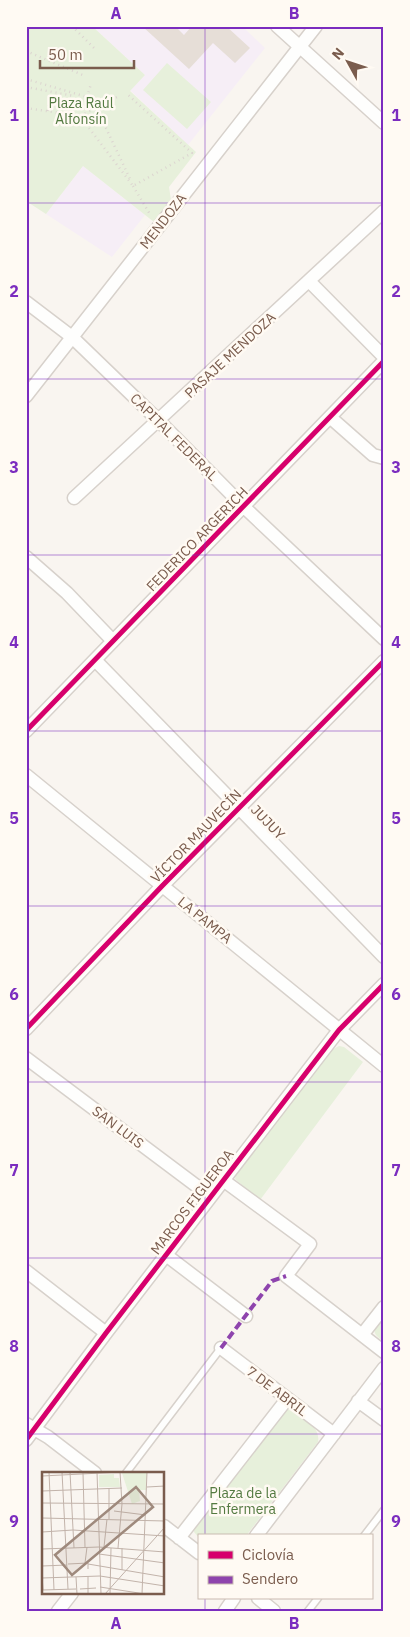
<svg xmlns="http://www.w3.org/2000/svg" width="410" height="1637" font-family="'IBM Plex Sans',sans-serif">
	<rect width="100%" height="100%" fill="#f9f5f0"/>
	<path fill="#f6eef6" d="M92,26h150l23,22 -77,97 -58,-55 15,-15z
		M83,166l62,49 -33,42 -66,-43z"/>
	<path fill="#e7f0db" d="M26,26h66l53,49 -15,16 66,61 -27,35 2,13 -17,22 -71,-56 -37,48 -20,-13z
		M167,63l44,39 -24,27 -44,-39z
		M339,1046l5,1 19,15 -103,138 -25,-21 1,-6 95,-123z
		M384,1316v26c-15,-11 -10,-13 0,-26z
		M290,1409c12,9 31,17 28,33l-72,94h-47v2l-5,-6v-5l89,-116z"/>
	<path fill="#e6ded7" d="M142,26h33l9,9 8,-9h34l24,22 -15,15 -22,-20 -24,26z"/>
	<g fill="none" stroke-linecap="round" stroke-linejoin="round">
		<defs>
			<path id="lane" d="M126,1473l95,-125
				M364,1536l20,-26
				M308,1611l10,-13"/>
			<path id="street" d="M277,26l107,97
				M309,281l75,76
				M26,302l46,35 87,84 85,86 140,132
				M26,396l290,-370
				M331,418l42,37 11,3
				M74,498l310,-287
				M26,557l41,36 46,48
				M95,660l289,297
				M26,731l358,-370
				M26,775l358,291
				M26,1029l137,-144 221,-224
				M26,1058l184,138
				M223,1180l87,64 -24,32 98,76
				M166,1255l80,61
				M26,1271l80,62
				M362,1335l22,-28
				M221,1348l113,86
				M358,1401l26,19
				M26,1424l22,13 47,36
				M26,1440l80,-107 233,-303 45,-46
				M164,1526l35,27
				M256,1536l128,-168
				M179,1538l108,-139
				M258,1598l16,13
				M58,1611l14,-18
				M225,1611l9,-13"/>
		</defs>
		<use href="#lane" stroke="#d7d1cb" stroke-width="9"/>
		<use href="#street" stroke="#d7d1cb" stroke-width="15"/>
		<path stroke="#dcd5d0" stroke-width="2.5" stroke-dasharray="1 4" stroke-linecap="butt" d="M72,26l22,22
			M26,51l59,25
			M26,79l61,18 9,10 35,74
			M26,87l48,9
			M87,97l4,-13
			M26,108l54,8 39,-20
			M48,111l2,-18
			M80,116l53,70 59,-33 -66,-60
			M133,186l18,30"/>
		<use href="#lane" stroke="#fefefd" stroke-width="6"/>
		<use href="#street" stroke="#fefefd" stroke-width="12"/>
		<path stroke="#8e44ad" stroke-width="4" stroke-dasharray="8 4" stroke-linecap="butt" d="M221,1348l51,-67 14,-5"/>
		<defs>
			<path id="cycleway" d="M26,731l358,-370
				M26,1029l137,-144 221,-224
				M26,1440l80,-107 233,-303 45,-46"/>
		</defs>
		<use href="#cycleway" stroke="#fffaf3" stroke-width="8"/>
		<use href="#cycleway" stroke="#d6006c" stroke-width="5"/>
	</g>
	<path fill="none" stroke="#7b2cbf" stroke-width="1" stroke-opacity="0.55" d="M205,26v1510M26,203h358M26,379h358M26,555h358M26,731h358M26,906h358M26,1082h358M26,1258h358M26,1434h358M205,1598v13"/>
	<g text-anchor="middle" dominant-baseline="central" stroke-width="5" stroke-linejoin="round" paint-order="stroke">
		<g font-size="14" fill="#537a41" stroke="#fffaf3">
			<text x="81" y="103">Plaza Raúl<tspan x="81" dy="16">Alfonsín</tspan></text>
			<text x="243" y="1493">Plaza de la<tspan x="243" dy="16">Enfermera</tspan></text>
		</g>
		<g font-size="14" fill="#7a5c4d" stroke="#fffaf3">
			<text transform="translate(163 221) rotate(-52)">MENDOZA</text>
			<text transform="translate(230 355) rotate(-43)">PASAJE MENDOZA</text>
			<text transform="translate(174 437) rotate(45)">CAPITAL FEDERAL</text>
			<text transform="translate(197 539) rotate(-46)">FEDERICO ARGERICH</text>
			<text transform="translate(268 822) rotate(46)">JUJUY</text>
			<text transform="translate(196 836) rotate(-46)">VÍCTOR MAUVECÍN</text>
			<text transform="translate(205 920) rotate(39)">LA PAMPA</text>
			<text transform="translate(118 1127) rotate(37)">SAN LUIS</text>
			<text transform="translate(192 1202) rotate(-53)">MARCOS FIGUEROA</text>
			<text transform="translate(277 1391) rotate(37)">7 DE ABRIL</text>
		</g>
	</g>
	<g transform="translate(42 1472)">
		<rect width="122" height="122" fill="#f9f5f0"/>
		<path d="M105,0l-1,18h-7l1,11 -8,3 -10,-31zM72,2v4h5l1,9h-21v-12z" fill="#e7f0db"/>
		<path fill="none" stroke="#c2b3aa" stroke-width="1" d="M7,0l5,118M20,0l6,117M28,0l4,76M55,0l4,122M41,1l2,74M0,4l79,-4M105,15l18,-1M0,19l80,-3M0,31l123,1M72,39l32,4M0,46l123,3M67,47v-31M0,60l31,-2 92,6M62,75l3,-28M76,76l4,-44 -2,-32M80,76v22M0,77l57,-2 66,5M57,82l66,9M43,91l2,-16M26,92l20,-1v6M46,92l77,13M0,94l25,-1M0,103l1,15M46,104v18M34,105l1,17M0,106l58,-2 65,10M58,115l45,7M38,117l16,-1M0,118l34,-1M63,122l60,-67M68,122l1,-46M100,122l5,-122"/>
		<path fill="#9f8a7d" fill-opacity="0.15" stroke="#9f8a7d" stroke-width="2.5" d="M94,15l17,20 -81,68 -17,-20z"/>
		<rect width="122" height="122" fill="none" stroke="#7a5c4d" stroke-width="2.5"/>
	</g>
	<rect width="410" height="1637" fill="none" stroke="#fffaf3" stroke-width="55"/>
	<rect x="198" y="1534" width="175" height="65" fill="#fffaf3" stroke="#cabbb1"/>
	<rect x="208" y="1551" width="25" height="8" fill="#d6006c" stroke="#cabbb1"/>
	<text x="242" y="1560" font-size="15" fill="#7a5c4d">Ciclovía</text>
	<rect x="208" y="1576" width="25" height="8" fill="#8e44ad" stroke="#cabbb1"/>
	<text x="242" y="1584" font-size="15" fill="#7a5c4d">Sendero</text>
	<g transform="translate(348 62) rotate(310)" stroke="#fffaf3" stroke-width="4" paint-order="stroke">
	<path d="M0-4L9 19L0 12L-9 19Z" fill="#7a5c4d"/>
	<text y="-8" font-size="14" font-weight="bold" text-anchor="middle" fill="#7a5c4d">N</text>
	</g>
	<path d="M40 60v8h94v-8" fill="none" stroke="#7a5c4d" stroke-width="2.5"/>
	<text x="48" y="60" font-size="15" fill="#7a5c4d" stroke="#fffaf3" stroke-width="4" paint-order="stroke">50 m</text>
	<rect x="28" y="28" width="354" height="1582" fill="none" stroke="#7b2cbf" stroke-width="2"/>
	<g font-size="16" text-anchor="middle" font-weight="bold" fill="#7b2cbf">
		<text x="116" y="19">A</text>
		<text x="294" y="19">B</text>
		<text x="14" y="121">1</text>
		<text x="396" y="121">1</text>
		<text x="14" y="297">2</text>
		<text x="396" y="297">2</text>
		<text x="14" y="473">3</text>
		<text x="396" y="473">3</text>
		<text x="14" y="648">4</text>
		<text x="396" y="648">4</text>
		<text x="14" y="824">5</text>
		<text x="396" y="824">5</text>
		<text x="14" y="1000">6</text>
		<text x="396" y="1000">6</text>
		<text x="14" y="1176">7</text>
		<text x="396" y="1176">7</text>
		<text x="14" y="1352">8</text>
		<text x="396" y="1352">8</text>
		<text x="14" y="1527">9</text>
		<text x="396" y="1527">9</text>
		<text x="116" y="1629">A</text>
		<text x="294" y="1629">B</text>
	</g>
</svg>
